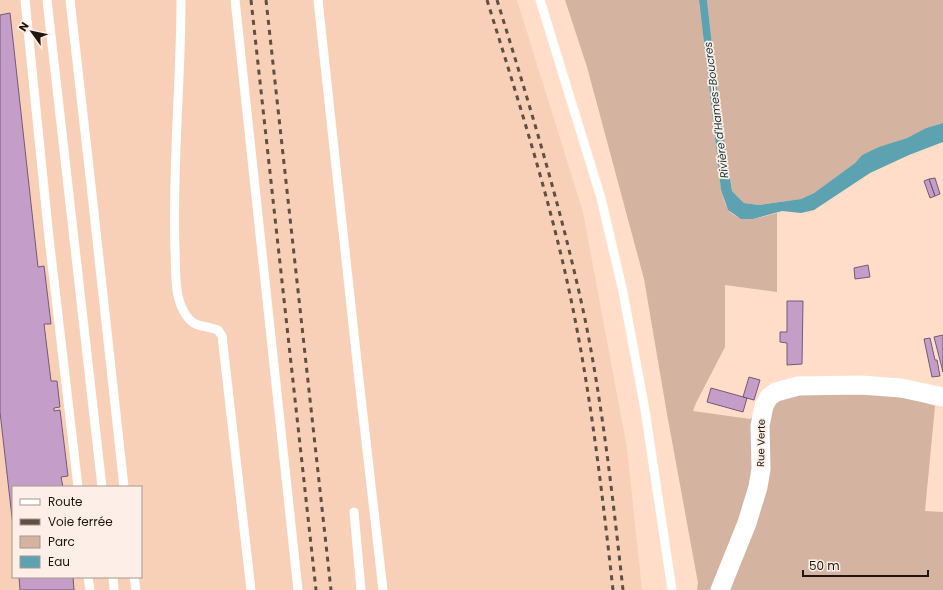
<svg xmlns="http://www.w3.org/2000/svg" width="943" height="590" font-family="Poppins,sans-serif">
	<rect width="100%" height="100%" fill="#ffddc9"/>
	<path fill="#f8d0b8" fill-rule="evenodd" d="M0,0h517l66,212 44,236 15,142h-642zM13,487h128v90h-128z"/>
	<path fill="#d4b4a0" d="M565,0h134l22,190c2,5 4,16 8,21 14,14 32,6 48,2v79l-52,-7v62l-29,56 -3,8 57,8 36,-25 108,-1 41,13 -10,105 18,1v78h-246l1,-7 -31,-169 -23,-135 -57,-212z
		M707,0h236v123l-17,5 -19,10 -12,4 -33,13 -7,8 -41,30 -13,6 -42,6 -15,-2 -12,-12 -13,-85z"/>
	<path fill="#5ca2b1" d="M699,0h8l12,106 13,85 12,12 15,2 42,-6 13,-6 41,-30 7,-8 17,-8 28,-9 19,-10 17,-5v19l-34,13 -39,18 -56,37 -13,3 -19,-2 -29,8h-12l-13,-9 -7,-20z"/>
	<path fill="#c49ec9" stroke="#715b74" d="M10,13l28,254 6,-1 7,58h-7l7,57h6l3,26 -6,1v3l6,-1 8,66 -7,1 2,10h-50v39l-13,-114v-397z
		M935,178l5,16 -5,2 -6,-17z
		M929,179l6,17 -5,2 -6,-17z
		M868,265l2,12 -15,2 -1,-11z
		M787,301h16l-1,63 -15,1v-22l-7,-1v-10h7z
		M943,335v37l-9,-35z
		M930,338l5,22h2l3,16 -8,1 -8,-38z
		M749,377l11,3 -6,20 -11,-3z
		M711,388l36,10 -4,14 -36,-10z
		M19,577h54l1,13h-54z"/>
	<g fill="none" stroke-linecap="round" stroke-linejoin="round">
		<path stroke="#fff" stroke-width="9" d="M25,0l24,238 29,249
			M47,0l55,487
			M70,0l20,176 34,311
			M181,0c0,83 -9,167 -6,250 1,19 -1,43 8,60 10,19 18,14 35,20l4,6 29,254
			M235,0l63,590
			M318,0l41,380 24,210
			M540,0l61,198 22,94 22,118 27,180
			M354,512l7,78
			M88,577l2,13
			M113,577l1,13
			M134,577l2,13"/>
		<path stroke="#fff" stroke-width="19" d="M720,590l27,-67 11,-36 3,-18 -1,-43 4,-20 5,-9 7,-5 22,-6 63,-1 40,3 42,9"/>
		<path stroke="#604f43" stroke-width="3" stroke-dasharray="5 5" stroke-linecap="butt" d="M251,0l65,590
			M266,0l65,590
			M487,0c28,90 57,180 78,272 24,105 36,211 48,318
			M497,0c33,106 65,211 88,319 18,89 28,181 38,271"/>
	</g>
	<g text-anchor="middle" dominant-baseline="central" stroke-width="3.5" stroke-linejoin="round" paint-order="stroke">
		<g font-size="10" fill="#21160e" stroke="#fdefe7">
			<text transform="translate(761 443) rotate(-89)">Rue Verte</text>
		</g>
		<g font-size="11" font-style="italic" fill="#14373e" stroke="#fdefe7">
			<text transform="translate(716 110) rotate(-97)">Rivière d'Hames-Boucres</text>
		</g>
	</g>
	<rect x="12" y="486" width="130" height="92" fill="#fdefe7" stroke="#a59890"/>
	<rect x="20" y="499" width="20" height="6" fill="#ffffff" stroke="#a59890"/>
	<text x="48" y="506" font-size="12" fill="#21160e">Route</text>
	<rect x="20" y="519" width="20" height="6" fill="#604f43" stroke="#a59890"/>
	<text x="48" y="526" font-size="12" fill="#21160e">Voie ferrée</text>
	<rect x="20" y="536" width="20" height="12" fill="#d4b4a0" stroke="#a59890"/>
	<text x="48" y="546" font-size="12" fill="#21160e">Parc</text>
	<rect x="20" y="556" width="20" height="12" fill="#5ca2b1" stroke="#a59890"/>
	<text x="48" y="566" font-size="12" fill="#21160e">Eau</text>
	<g transform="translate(32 32) rotate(303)" stroke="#fdefe7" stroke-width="3" paint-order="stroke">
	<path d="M0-3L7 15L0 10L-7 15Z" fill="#21160e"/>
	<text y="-6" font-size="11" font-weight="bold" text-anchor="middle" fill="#21160e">N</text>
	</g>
	<path d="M803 570v6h125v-6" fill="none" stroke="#21160e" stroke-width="2"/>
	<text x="809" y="570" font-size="12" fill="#21160e" stroke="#fdefe7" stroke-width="3" paint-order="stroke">50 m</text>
</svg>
